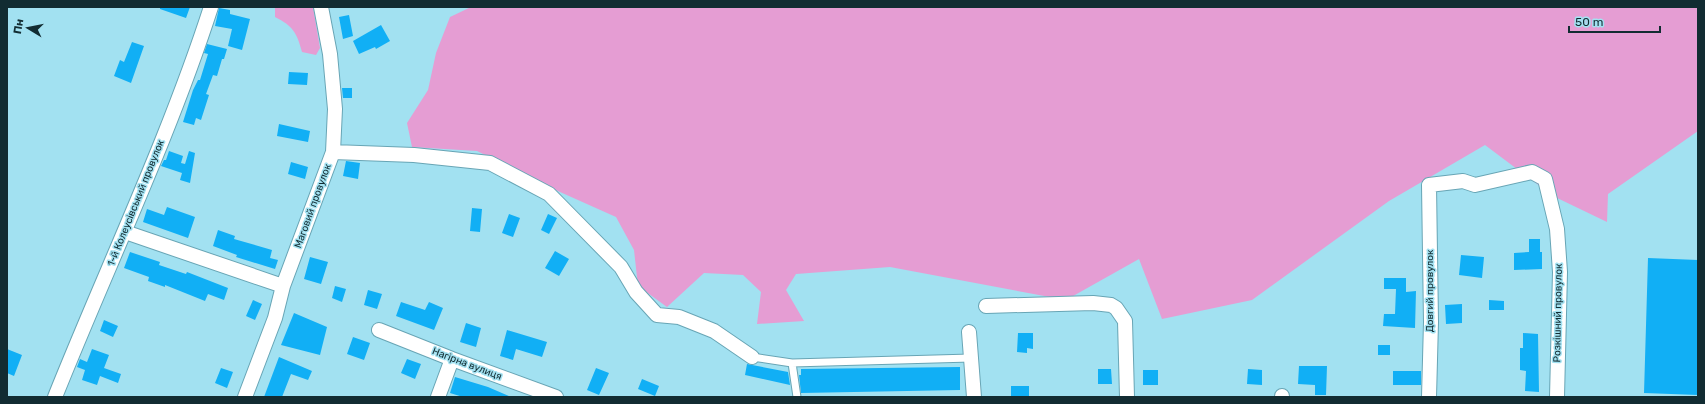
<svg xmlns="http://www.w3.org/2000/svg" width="1705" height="404" font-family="Rubik,sans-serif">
	<rect width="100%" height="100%" fill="#a2e1f1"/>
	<path fill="#e59dd3" d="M275,7h38l7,41 -4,7 -14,-3c-5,-19 -9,-26 -27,-35z
		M471,7h1227v124l-90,63 -1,28 -54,-26 -68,-51 -96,56 -137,99 -90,19 -23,-60 -73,41 -176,-33 -94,7 -10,16 18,31 -47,3 4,-32 -18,-17 -39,-2 -37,34 -29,-21 -4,-36 -18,-33 -56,-25 -83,-41 -65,-4 -5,-24 21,-33 8,-37 14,-36z"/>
	<path fill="#11aff5" d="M160,7h30l-4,11 -26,-9z
		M219,8l11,2v4l20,5 -8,31 -14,-4 4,-17 -17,-3z
		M349,15l4,21 -10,3 -4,-22z
		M381,25l9,16 -14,8 -1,-2 -16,7 -6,-13z
		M132,42l12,4 -13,37 -17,-7 6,-16 4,2z
		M207,44l20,5 -3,10h-2l-5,17 -4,-1 -7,19 3,1 -8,25 -5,-2 -2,7 -11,-3 10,-32 5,-10h2l8,-26 -4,-1z
		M289,72l19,1 -1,12 -19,-1z
		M342,88h10v10h-9z
		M279,124l31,7 -2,11 -31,-6z
		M169,151l14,5 -2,7 4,1 4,-13 6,2 -5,30 -10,-3 2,-7 -21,-7 3,-6h2z
		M346,161l14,2 -2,16 -15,-3z
		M291,162l17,5 -3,12 -17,-5z
		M167,207l28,10 -7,21 -45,-16 4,-13 17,6z
		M472,208l10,1 -2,23 -10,-1z
		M509,214l11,4 -7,19 -11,-4z
		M548,214l9,4 -8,16 -8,-4z
		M218,230l17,6 -1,3 38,11 -2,8 8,2 -3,9 -39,-12 1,-2 -24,-9z
		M1529,239h11v13h2v17l-28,1v-17l15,-1z
		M555,251l14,8 -10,17 -14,-8z
		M130,252l30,10 -1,3 27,9 1,-2 41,16 -4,12 -16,-6 -3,7 -40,-16v2l-17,-6 1,-4 -25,-9z
		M1461,255l23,2 -2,21 -23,-3z
		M310,257l18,5 -7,22 -17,-5z
		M1648,258l50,2v135l-54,-2z
		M1384,278h22v14l10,-1 -1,37 -32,-2 1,-12h11l1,-25h-12z
		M335,286l11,3 -4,13 -10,-4z
		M368,290l14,4 -5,15 -13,-4z
		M253,300l9,4 -7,16 -9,-4z
		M1489,300l15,1v9h-15z
		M401,302l24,8 4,-8 14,6 -9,22 -38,-14z
		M1462,304v19l-16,1 -1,-19z
		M294,313l33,14 -7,28 -39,-10z
		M104,320l14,6 -5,11 -13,-6z
		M466,323l15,5 -5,19 -16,-5z
		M507,330l40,12 -5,15 -26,-8 -3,11 -13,-4z
		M1018,333h15v16l-6,-1v5l-10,-1z
		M1523,333l15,1 1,58 -14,-1 1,-20 -6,-1v-22h3z
		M353,337l17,6 -6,17 -17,-6z
		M1378,345h12v10h-12z
		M7,349l15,6 -8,21 -7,-3z
		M92,349l17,6 -5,13 17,6 -3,9 -18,-7 -3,9 -15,-5 3,-10 -8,-3 3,-8 7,3z
		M279,357l33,14 -4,9 -17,-6 -9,23h-18z
		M407,359l14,5 -6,15 -14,-6z
		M747,364l41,8 2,13 -45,-10z
		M1299,366h28l-1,29h-11v-10l-17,-1z
		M960,367v23l-159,3 -2,-18h2v-6z
		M221,368l12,4 -6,16 -12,-5z
		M596,368l13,5 -10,22 -12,-5z
		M1098,369h13l1,15h-14z
		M1248,369l14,1v15l-15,-1z
		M1143,370h15v15h-15z
		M1393,371h28v14h-28z
		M455,377l33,10 23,10h-48l-13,-4z
		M642,379l17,7 -4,10 -17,-7z
		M1011,386h18v11h-18z"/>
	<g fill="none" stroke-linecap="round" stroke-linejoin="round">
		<defs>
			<path id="lane" d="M752,357l40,6 5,34
				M792,363l179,-5"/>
			<path id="street" d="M333,152l81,3 76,8 59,31 72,73 15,25 21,23 22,2 35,14 38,26
				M125,232l158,54
				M986,306l107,-3 18,2 5,3 9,13 2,76
				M379,330l73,29 104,38
				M969,332l5,65
				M1282,396v1
				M55,397c52,-130 113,-257 156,-390
				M245,397l30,-79 8,-32 50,-134 2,-43 -5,-55 -9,-47
				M438,397l14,-38
				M1429,397l2,-75 -2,-137 34,-4 12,4 57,-13 13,7 12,50 3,43 -3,125"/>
		</defs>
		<use href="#lane" stroke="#68a5b5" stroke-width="9"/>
		<use href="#street" stroke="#68a5b5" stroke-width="16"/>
		<use href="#lane" stroke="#fff" stroke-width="7"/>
		<use href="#street" stroke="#fff" stroke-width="14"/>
	</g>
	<g text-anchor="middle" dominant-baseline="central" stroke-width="3" stroke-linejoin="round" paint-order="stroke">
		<g font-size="10" fill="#122c32" stroke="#a2e1f1">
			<text transform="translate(136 203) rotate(-68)">1-й Колеусівський провулок</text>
			<text transform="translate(313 206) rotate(-70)">Маговий провулок</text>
			<text transform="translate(1430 291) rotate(-90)">Довгий провулок</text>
			<text transform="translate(1558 313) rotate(-89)">Розкішний провулок</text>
			<text transform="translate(467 364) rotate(21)">Нагірна вулиця</text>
		</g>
	</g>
	<rect width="1705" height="404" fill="none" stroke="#122c32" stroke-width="16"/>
	<g transform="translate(28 28) rotate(280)" stroke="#a2e1f1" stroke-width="3" paint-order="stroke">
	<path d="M0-3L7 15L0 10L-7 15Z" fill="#122c32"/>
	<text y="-6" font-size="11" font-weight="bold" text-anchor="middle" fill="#122c32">Пн</text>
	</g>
	<path d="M1569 26v6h91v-6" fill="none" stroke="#122c32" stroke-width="2"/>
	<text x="1575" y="26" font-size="12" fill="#122c32" stroke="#a2e1f1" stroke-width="3" paint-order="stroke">50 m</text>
</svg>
